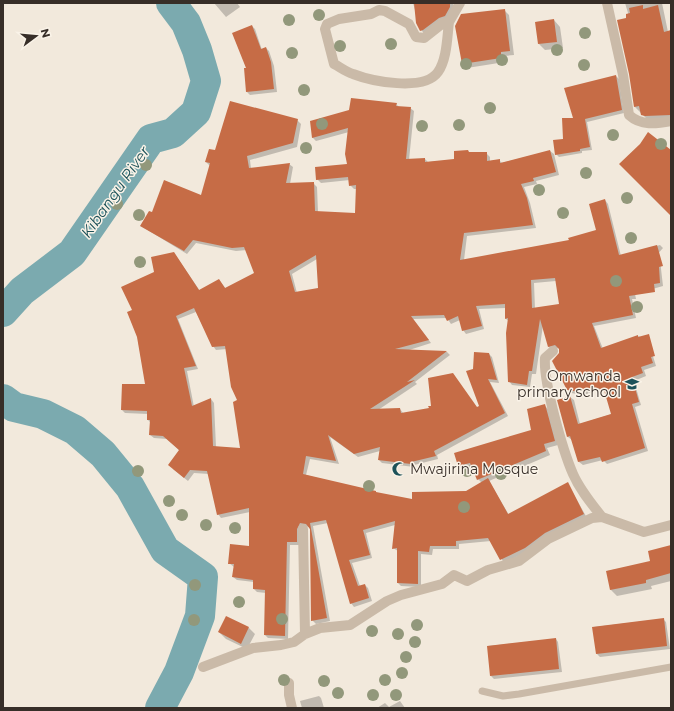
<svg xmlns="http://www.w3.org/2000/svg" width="674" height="711" font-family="Montserrat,sans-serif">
	<rect width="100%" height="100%" fill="#f2e9dc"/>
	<path fill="#0003" fill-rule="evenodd" d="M214,3h23l3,4 -14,10z
		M413,3h40l1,8 -5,9 -24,14 -4,-4z
		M625,3h37l6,29 3,-1v87l-23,2 -13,-13 -5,-34 -2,-60z
		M505,11l4,4 5,40 -10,1 1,6 -38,6 -4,-4z
		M554,20l6,7 3,21 -18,2 -6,-6 -3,-22z
		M252,26l3,3 7,21 4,-2 3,3 5,15 3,26 -27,3 -3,-3v-23z
		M616,76l3,3 5,34 -37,9 5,28 -10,1v2l-23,4 -3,-3 18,-35z
		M396,104l3,3 11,1 4,3 -5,49 16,-1 3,3 27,-2 15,-7h16l4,4v4l9,-1 3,3 48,-12 4,3 5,21 -23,6 1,3 -13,3 6,16 6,25 -69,8 -3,24 106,-19 28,-10 7,-31 3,4 13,52 39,-11 3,3 -7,8 4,4 3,26 -28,8 1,5h-4l4,19 -42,8 9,23 35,-13 10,4 8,26 -12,4 2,6 -12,5 7,24 -6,2 13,44 -41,13 -4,-4 -20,5 -4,-3 -7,-22 -4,-3 -10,-37 12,-3 4,3 6,24 32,-10 -8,-26 -20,7 -13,-2 -3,-3 -9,-42 -7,2 -3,-3 -6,-22 -7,49h-4l-2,13 -18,-2 -3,-4v-60l-3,-2v-11l-27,1 5,20 -18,5 -3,-4 -3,-10 -9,4 -4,-6 -34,1 18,24 -25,8 41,1 3,3 -35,27 2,2 -39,26 22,-1 3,4 75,-5 2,-1 -6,-37 15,-16 3,3 7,26 -9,-1 18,34 -71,39 1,4 -24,6v2l-32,-4 -3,-3 1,-9 -22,6 -28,-20 9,27 -29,-5 -4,16 71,19 36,7 53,-9 16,-9 -4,-4 -5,-12 -10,3 -4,-4 74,-36 11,-25 4,4 10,36 -11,3 3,7 -61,26 20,34 59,-31 19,34 -58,33 -25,12 -13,-22 -32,3v5h-26l-1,6 -11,-1v33l-20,-1 -3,-3v-32l-5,-3 2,-23 -29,8 6,25 -20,5 8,23 5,-1 3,3 4,13 -18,6 -3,-4 -23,-80 -15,3 17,95 -14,3 -4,-4 -2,-91 -1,-2 -5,-1 -4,19h-10l-2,94 -20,-1 -3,-3 1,-42 -9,-1 -3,-3v-7l-17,-2 -4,-3 1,-10 -5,-4 21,-15v-36l-29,6 -3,-4 -9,-40 -15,-1 -6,8 -15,-12 7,-18 -13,-12 -13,-1 -4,-3 1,-12 -3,-3v-6l-23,-1 -3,-3 24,-24 -13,-75 22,-38 19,-20 26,38 19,-11 7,9 30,-16 -9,-23 -11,1 -40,-8 -9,11 -46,-28 11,-12 50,-18 8,-30 -4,-4 9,-10 82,-32 4,4 -4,23 -47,13 1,9 38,-5 4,3 -3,17 23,-1 4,4 1,25 38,2v-25h-2l-4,-4v-5l-29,3 -4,-4 31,-15 1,-32 -33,9 -3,-3 -2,-16zM317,259l3,30 -23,4 -5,-19zM556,281l4,24 -25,4 -1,-26zM196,312l17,34 3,4 11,-1 12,52 2,48 -25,-2 -2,-44 -3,-4 -17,8 -7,-36 11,-2 -20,-50z
		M671,546v35l-20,5 1,3 -35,7 -6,-6 -4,-19 45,-9z
		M663,619l3,3 4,27 -70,8 -3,-3 -3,-27z
		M249,628l6,6 -8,15 -21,-10 -7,-7z
		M556,639l2,3 4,30 -68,7 -3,-3 -3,-30z
		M319,696l2,2 3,10h-22l-2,-7z
		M400,701l5,7h-28l8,-5 4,4z"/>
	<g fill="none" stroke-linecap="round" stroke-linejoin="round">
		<path stroke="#7baaaf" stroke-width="30" d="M3,312l19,-21 50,-38 79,-114 22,-6 23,-21 10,-31 -9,-31 -11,-27 -15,-20
			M3,399l11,8 29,7 32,16 28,24 27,33 35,63 38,27 -3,39 -21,56 -19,36"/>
	</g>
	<path fill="#c66c46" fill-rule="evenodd" d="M414,3h36v4l-5,9 -6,2 -16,12 -3,1 -4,-8z
		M643,5v4l15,-4 6,27 7,-2v85l-26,1 -4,-1 -2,-9 -5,1 -5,-33 -12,-54 9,-2v-4l4,-1 -1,-5z
		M505,9l5,42 -9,1v6l-39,6 -7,-38 6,-12z
		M554,19l3,23 -19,2 -3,-22z
		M252,25l9,24 5,-2 5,15 3,27 -28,3 -2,-24h2l-14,-35z
		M616,75l6,35 -37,9 5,28 -10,2v2l-25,4 -2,-15 10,-1 -1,-21h11l-9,-30z
		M351,98l46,5 -1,3 15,1 -5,52 19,-1v4l29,-3v-8l14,-1 1,2h18v9l13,-2v4l50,-13 6,22 -23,6 1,3 -13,3 6,14 6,27 -69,8 -4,27 109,-20 -1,-2 28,-8 -7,-26 16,-5 14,56 38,-10 6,21 -4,1 1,16 -6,1 1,8 -26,4 4,19 -41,8 9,25 37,-13v2l11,-3 6,22 -4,1 2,6 -12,4 2,6 -11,4 7,25 -7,2 13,44 -43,14 -2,-5 -22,5 -8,-26 -3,1 -10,-37 13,-4 8,28 33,-10 -7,-24 -11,-3 -13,5 -13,-2 -15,-29 7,-8v-4l-4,-4 -7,2 -8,-28 -8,52h-3l-2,14 -19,-3 -2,-49 2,-15 -3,1v-15l-29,2 6,20 -20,5 -4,-15 -11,5 -3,-6 -33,1 18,24 -34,9 52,2 -40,31 8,-2 -45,29 30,-1 1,5 28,-5 -1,-2h3l-3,-28 25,-5 24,34 2,-1 -13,-35 7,-2 1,-17 15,1 8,27 -9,-1 17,34 -71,38 2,5 -25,6v2l-33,-4 2,-13 -26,7 -26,-19 8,26 -30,-5 -3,18 73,17v1l36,7v-7l54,-1 22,-13 20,36 60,-32 16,32 -39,19 -20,15 -25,12 -12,-22 -32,3v5h-26l-1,6 -11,-1v33l-21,-1v-35l-5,1 3,-28 -32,9 7,25 -21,5 9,26 7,-2 4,14 -19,6 -24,-84 -16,3 17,95 -16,3 -1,-92 -4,-5 -6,-1 -3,6v13h-10l-2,94 -21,-1 1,-45 -12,-1v-9l-21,-3 2,-13h-6l2,-20 19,2v-38l-32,7 -10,-44 -17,-1 -6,8 -16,-13 11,-15 -16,-14 -14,-1 1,-15h-3v-9l-26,-1 1,-26h23l-8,-47 -10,-25 5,-2 -11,-23 33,-15 -3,-15 23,-5 25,38 20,-11 6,9 29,-15 -10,-26 -12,1 -39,-8 -9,11 -44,-25 9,-15 3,1 12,-32 37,15 9,-32 -5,-1 4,-13 6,1 15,-49 68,18 -5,24 -46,13 2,12 41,-5 -4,20 28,-1 1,29 40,2 1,-28 -7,1 -1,-9 -32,3 -1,-13 32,-3 -2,-10 3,-26 -36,10 -2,-17 39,-11zM316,255l2,33 -23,4 -6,-21zM555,278l4,26 -27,4 -1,-28zM194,308l18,39 13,-1 6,41 6,13 -4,2 7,46 -27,-2 -2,-48 -19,8 -8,-38 12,-2 -20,-50z
		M648,132l23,18v66l-52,-52 21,-20z
		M545,404l10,37 -11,3 2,7 -69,29 -7,-17 -12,3 -4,-13 77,-23 -4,-21z
		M671,545v28l-25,7v3l-36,7 -4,-19 44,-10 -2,-10z
		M226,616l23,11 -8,17 -23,-12z
		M664,618l3,28 -71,8 -4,-27z
		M556,638l3,31 -69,7 -3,-30z"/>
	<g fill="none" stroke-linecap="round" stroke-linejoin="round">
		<path stroke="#cabaa8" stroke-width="7" d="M482,691l21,5 16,-2 152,-27"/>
		<path stroke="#cabaa8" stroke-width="10" d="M607,3l16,72 6,40c12,11 27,9 42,6
			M449,22c-2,16 -2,37 -11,50 -14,20 -67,9 -85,2 -7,-2 -13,-7 -19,-10l-9,-35 2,-5 12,-5 32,-5 8,-4 6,1 24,13 7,13 8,1 19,-15 6,-1 11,-19
			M553,351l-8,7c-2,24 18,93 28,116 7,16 18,29 29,43
			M303,529l2,105
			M203,667l50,-19 28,-3 13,-3 11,-8 15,-6 30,-3 37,-24 14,-6 41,-11 12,-9 13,6 21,-11 31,-9 29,-22 44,-21 10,-1 42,15 27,-7
			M289,683v12l3,13"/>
	</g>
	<g fill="#92987b">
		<circle cx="319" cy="15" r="6"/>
		<circle cx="289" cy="20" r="6"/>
		<circle cx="585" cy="33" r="6"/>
		<circle cx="391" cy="44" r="6"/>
		<circle cx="340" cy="46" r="6"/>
		<circle cx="557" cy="50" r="6"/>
		<circle cx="292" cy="53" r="6"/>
		<circle cx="502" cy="60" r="6"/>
		<circle cx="466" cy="64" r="6"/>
		<circle cx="584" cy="65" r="6"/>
		<circle cx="304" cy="90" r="6"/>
		<circle cx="490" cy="108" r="6"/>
		<circle cx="322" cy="124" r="6"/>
		<circle cx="459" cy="125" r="6"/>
		<circle cx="422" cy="126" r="6"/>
		<circle cx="613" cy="135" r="6"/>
		<circle cx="661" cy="144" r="6"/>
		<circle cx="306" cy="148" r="6"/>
		<circle cx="146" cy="165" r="6"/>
		<circle cx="586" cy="173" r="6"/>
		<circle cx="539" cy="190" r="6"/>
		<circle cx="627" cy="198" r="6"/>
		<circle cx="117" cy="204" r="6"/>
		<circle cx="563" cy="213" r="6"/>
		<circle cx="139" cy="215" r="6"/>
		<circle cx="631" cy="238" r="6"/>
		<circle cx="140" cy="262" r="6"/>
		<circle cx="616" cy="281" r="6"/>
		<circle cx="637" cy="307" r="6"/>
		<circle cx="138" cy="471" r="6"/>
		<circle cx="467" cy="471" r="6"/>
		<circle cx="501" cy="474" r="6"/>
		<circle cx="369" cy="486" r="6"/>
		<circle cx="169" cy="501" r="6"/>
		<circle cx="464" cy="507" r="6"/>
		<circle cx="182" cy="515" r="6"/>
		<circle cx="206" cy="525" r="6"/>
		<circle cx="235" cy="528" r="6"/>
		<circle cx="195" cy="585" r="6"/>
		<circle cx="239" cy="602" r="6"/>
		<circle cx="282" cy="619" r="6"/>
		<circle cx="194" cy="620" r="6"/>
		<circle cx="417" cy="625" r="6"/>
		<circle cx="372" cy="631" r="6"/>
		<circle cx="398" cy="634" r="6"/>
		<circle cx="415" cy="642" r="6"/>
		<circle cx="406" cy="657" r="6"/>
		<circle cx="402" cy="673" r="6"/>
		<circle cx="284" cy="680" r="6"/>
		<circle cx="385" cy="680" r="6"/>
		<circle cx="324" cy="681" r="6"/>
		<circle cx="338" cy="693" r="6"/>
		<circle cx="373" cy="695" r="6"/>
		<circle cx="396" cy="695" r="6"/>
	</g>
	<defs>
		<symbol id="school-bare" viewBox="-9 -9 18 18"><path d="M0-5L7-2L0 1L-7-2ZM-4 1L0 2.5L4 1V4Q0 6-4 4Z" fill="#1d5259" stroke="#faf3e8" stroke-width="2.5" paint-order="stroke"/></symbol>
		<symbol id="mosque-bare" viewBox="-9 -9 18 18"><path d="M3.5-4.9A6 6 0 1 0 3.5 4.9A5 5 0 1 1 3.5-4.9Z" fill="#1d5259" stroke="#faf3e8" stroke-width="2.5" paint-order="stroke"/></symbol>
	</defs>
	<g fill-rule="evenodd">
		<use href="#school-bare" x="622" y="374" width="20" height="20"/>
		<use href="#mosque-bare" x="389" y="459" width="20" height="20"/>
	</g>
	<g text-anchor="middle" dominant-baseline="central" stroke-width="3" stroke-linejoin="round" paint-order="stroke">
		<g font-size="14" fill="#372e28" stroke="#faf3e8" text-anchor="end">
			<text x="621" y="376">Omwanda<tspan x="621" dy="16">primary school</tspan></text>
			<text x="410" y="469" text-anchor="start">Mwajirina Mosque</text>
		</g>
		<g font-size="15" font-style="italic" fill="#1d5259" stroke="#faf3e8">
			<text transform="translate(115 192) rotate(-55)">Kibangu River</text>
		</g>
	</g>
	<rect width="674" height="711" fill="none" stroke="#372e28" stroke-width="8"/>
	<g transform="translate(36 36) rotate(74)" stroke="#faf3e8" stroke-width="3" paint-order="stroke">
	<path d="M0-3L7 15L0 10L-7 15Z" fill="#372e28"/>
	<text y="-6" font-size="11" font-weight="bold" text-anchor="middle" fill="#372e28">N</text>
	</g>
</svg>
